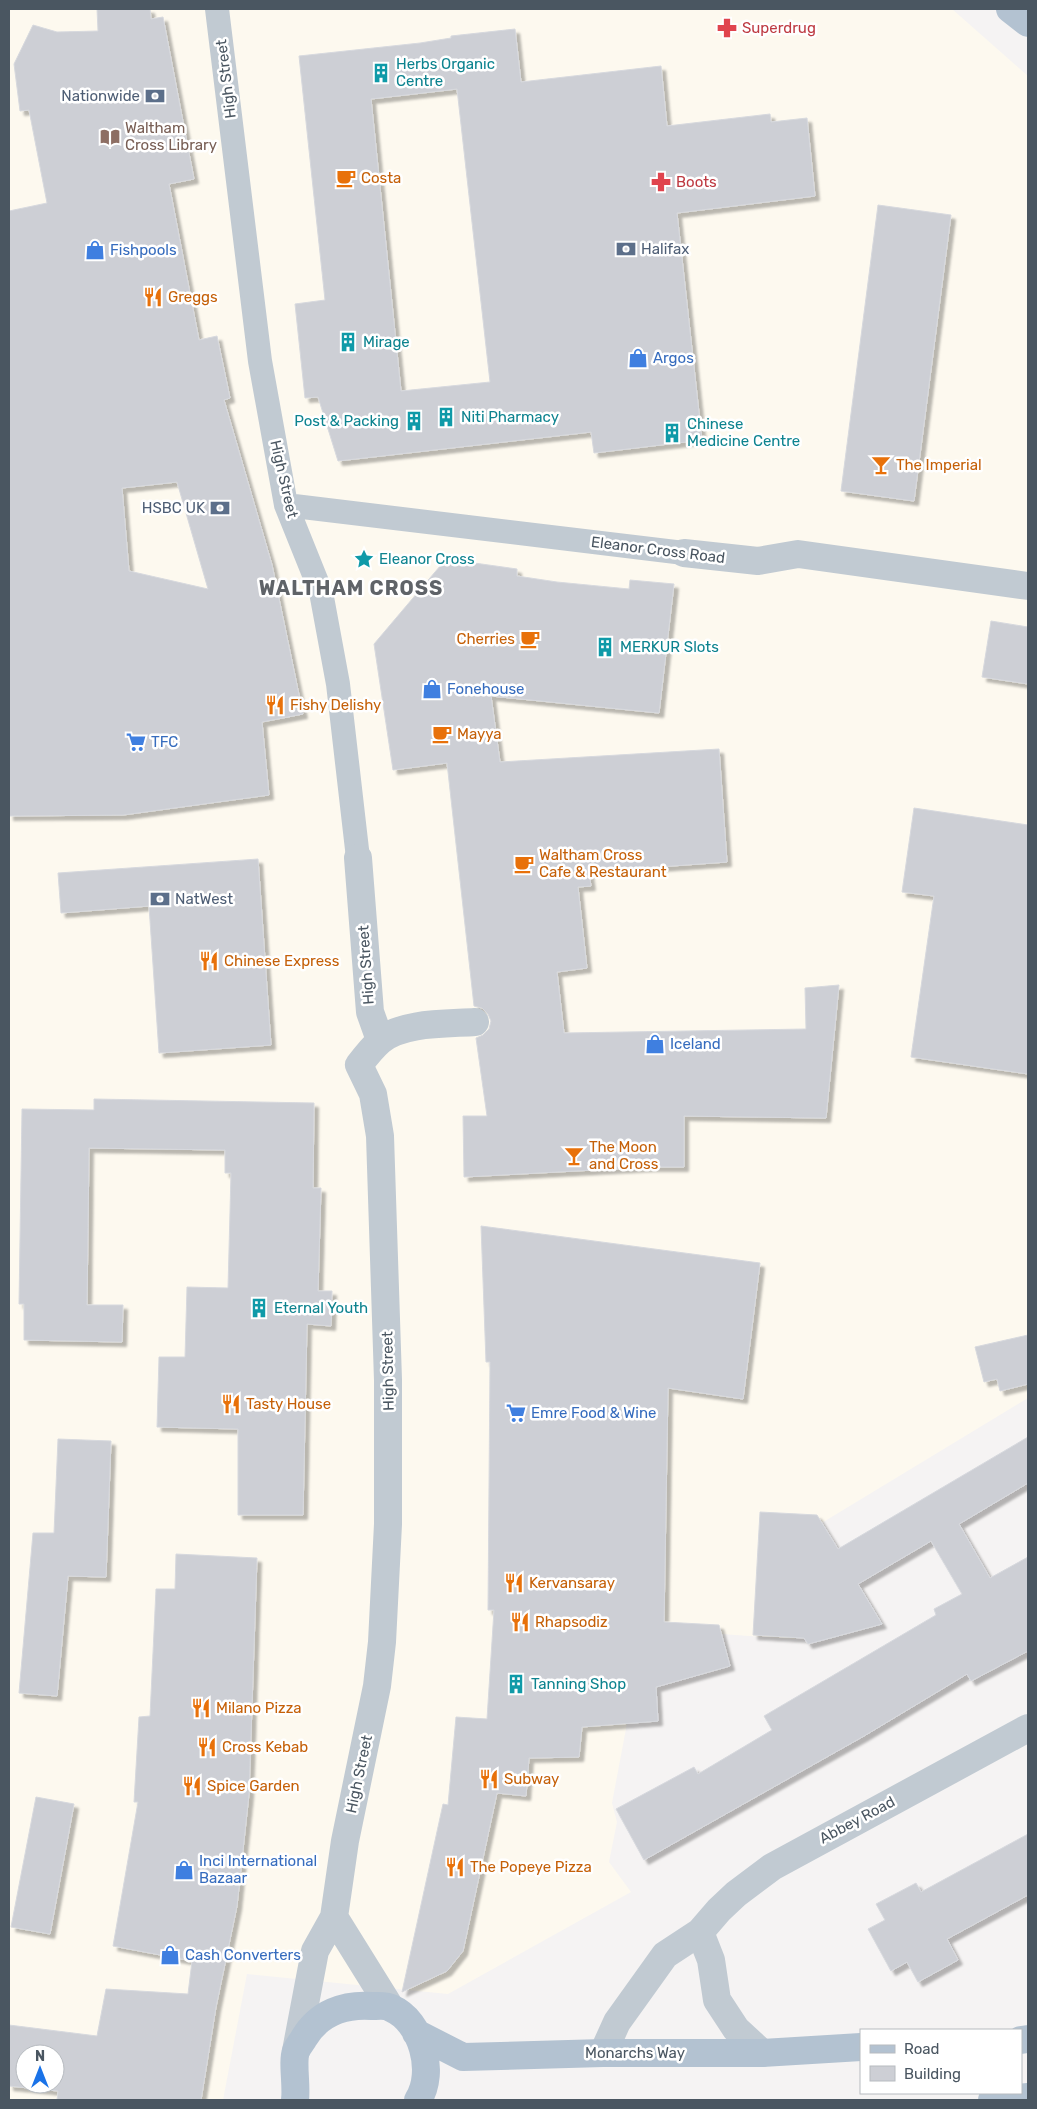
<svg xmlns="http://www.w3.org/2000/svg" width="1037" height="2109" font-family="Rubik,sans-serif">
	<defs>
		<filter id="shadow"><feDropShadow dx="4.5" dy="4.5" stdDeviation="1" flood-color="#0004"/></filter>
	</defs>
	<rect width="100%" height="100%" fill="#f5f3f3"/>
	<path fill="#fdf9ef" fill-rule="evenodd" d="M9,9h943l76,67v1322l-203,123 -21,10 -9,108 -74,-5 -86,47 -23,122 5,19 -8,40 22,30 -183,102 -201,-20 -24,126h-214zM25,2054h30v30h-30z"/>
	<path fill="#cdcfd5" stroke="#d7d9de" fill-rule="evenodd" filter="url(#shadow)" d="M97,9h53l1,10 12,-2 31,162 -25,5 30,156 18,-4 13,62 -6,2 48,165 31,149 -41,8 7,73 -146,20 -114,1v-605l38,-8 -18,-93 -9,1 -6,-47 19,-39 24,7 41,-1zM177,482l31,107 -79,-18 -7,-83z
		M515,29l6,53 140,-16 6,60 103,-12 1,8 36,-4 8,78 -138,17 25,227 -108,13 -3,-21 -253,29 -20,-64 -13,1 -10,-94 30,-4 -26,-244 121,-13 31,-5v-2zM457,89l33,293 -89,9 -30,-292z
		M878,205l73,10 -37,286 -73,-10z
		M446,559l71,10v7l40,6 72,7 1,-9 44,4 -15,129 -168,-17 9,66 219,-13 8,113 -138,10 2,14 -13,1 9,81 -30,4 7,61 242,-4 -1,-41 34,-3 -13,133 -142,-2v51h-34l-186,10 -1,-61h24l-11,-78 7,-3 6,-6 2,-8 -3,-7 -6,-6 -8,-2 -27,-243 -54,7 -19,-126z
		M991,621l37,6v57l-46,-7z
		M914,808l114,17v249l-117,-17 23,-161 -32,-4z
		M258,859l13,186 -112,8 -10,-147 -88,7 -3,-40z
		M94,1099l220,4 -1,85h8l-3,103h14l-1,35 -24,-2 -4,191h-65v-86l-81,-2 2,-70h26l2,-70 41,1 3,-115h-6v-23l-136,-2 -2,157h36l-1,37 -98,-2v-36h-5l3,-195 72,1z
		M481,1226l279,37 -17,136 -75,-11 -4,234 55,3 11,41 -74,21 2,34 -76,6 -3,30 -50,1 -3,38 -29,-3 -34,158 -16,20 -45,21 41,-188 5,1 8,-88 31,2 7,-109h-6l2,-248h-4z
		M1028,1335v49l-28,7 -3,-12 -13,3 -9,-35z
		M1028,1437v46l-69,41 31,54 38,-21v94l-57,30 -4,-7 -103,62 -220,124 -28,-51 78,-42 4,7 74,-44 -8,-14 172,-101 -2,-6 28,-15 -31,-53 -73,43 24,40 -74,20 -4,-6 -51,-3 7,-123 57,3 21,34z
		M58,1439l53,2 -5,136 -38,-1 -11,120 -38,-3 14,-160h21z
		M176,1554l81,4 -8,236 -12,112 -21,101 -15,93h-144l1,-9 -49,-5v-61l88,11 9,-47 82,5 4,-33 -79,-15 25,-144h-4l5,-85 11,-1 6,-127h19zM25,2054h30v30h-30z
		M36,1797l38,7 -24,130 -39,-7z
		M1028,1834v61l-81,44 11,21 -40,22 -11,-20 -16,9 -23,-42 17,-9 -9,-16 40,-21 5,9z"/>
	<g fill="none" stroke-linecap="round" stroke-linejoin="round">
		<path stroke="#c1cad2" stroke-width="24" d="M217,9l43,352 26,144 35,87 17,92 20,174
			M286,505l398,48"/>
		<path stroke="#c1cad2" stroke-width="28" d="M684,553l74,8 40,-7 230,32
			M358,858l12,154 10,28
			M334,1917l56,90
			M700,1932l11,28 6,40 19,29 26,24
			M296,2051l19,-100 19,-34 11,-76 32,-155 5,-44 6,-118v-144l-8,-244 -7,-42 -14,-29c6,-8 13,-17 21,-24 22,-19 67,-17 95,-19
			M603,2053l14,-31 48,-67 35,-23 19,-22 17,-16 36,-27 256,-139"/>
		<path stroke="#b3c2d1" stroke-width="28" d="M1010,9l18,14
			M416,2033l47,24 140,-4h159l99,-6
			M1021,2040l7,-1
			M295,2100c2,-14 -3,-38 1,-49 2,-5 6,-9 8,-13 15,-25 40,-34 68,-32 6,0 14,-1 19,2 31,13 45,64 27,92
			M992,2100l36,-3"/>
	</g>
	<defs>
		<symbol id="pharmacy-bare" viewBox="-9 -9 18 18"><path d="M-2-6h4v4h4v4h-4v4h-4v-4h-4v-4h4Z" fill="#e0444e" stroke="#fff" stroke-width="2.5" paint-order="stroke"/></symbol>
		<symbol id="building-bare" viewBox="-9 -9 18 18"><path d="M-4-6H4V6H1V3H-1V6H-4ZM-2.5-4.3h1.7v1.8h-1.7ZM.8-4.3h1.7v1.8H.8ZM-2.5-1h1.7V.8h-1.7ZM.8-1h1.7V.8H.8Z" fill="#0f9aa8" stroke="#fff" stroke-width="2.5" paint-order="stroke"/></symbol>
		<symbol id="bank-bare" viewBox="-9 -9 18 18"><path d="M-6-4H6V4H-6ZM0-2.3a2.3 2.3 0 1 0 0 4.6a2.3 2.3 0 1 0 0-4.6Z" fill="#5c6f8a" stroke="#fff" stroke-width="2.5" paint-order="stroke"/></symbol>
		<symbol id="library-bare" viewBox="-9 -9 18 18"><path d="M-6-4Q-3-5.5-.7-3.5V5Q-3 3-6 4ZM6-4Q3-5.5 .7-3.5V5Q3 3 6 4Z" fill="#8d6e63" stroke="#fff" stroke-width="2.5" paint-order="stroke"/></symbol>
		<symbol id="cafe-bare" viewBox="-9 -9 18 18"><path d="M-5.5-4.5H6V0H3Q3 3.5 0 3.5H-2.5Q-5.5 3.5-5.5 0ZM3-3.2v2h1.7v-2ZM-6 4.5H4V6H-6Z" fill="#e8710a" stroke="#fff" stroke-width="2.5" paint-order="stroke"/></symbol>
		<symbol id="shop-bare" viewBox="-9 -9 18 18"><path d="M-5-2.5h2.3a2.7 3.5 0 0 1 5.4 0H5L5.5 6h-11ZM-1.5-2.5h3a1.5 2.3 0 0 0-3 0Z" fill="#3f7fe0" stroke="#fff" stroke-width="2.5" paint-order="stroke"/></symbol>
		<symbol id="restaurant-bare" viewBox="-9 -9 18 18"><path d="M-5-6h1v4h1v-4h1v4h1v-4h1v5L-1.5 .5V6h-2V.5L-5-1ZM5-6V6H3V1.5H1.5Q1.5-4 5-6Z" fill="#e8710a" stroke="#fff" stroke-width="2.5" paint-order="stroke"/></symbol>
		<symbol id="bar-bare" viewBox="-9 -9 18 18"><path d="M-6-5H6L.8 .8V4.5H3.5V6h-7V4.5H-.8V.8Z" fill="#e8710a" stroke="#fff" stroke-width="2.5" paint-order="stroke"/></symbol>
		<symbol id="sight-bare" viewBox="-9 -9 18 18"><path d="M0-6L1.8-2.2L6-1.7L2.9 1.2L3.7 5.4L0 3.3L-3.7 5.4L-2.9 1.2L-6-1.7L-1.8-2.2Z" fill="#0f9aa8" stroke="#fff" stroke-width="2.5" paint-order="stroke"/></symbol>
		<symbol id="supermarket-bare" viewBox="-9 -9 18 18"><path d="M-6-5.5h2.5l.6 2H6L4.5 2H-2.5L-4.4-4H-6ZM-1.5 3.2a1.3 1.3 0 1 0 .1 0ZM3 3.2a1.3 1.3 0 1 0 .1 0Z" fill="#3f7fe0" stroke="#fff" stroke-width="2.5" paint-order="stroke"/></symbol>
	</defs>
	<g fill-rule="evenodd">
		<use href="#pharmacy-bare" x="713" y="14" width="28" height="28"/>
		<use href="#building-bare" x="367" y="59" width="28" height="28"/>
		<use href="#bank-bare" x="141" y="82" width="28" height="28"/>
		<use href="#library-bare" x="96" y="123" width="28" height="28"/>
		<use href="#cafe-bare" x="332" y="164" width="28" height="28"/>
		<use href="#pharmacy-bare" x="647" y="168" width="28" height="28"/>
		<use href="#bank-bare" x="612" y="235" width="28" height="28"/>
		<use href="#shop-bare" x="81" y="236" width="28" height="28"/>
		<use href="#restaurant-bare" x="139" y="283" width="28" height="28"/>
		<use href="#building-bare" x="334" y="328" width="28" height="28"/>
		<use href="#shop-bare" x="624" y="344" width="28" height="28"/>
		<use href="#building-bare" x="432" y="403" width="28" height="28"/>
		<use href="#building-bare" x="400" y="407" width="28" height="28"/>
		<use href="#building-bare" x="658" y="419" width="28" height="28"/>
		<use href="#bar-bare" x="867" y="451" width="28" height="28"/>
		<use href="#bank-bare" x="206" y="494" width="28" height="28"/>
		<use href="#sight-bare" x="350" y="545" width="28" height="28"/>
		<use href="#cafe-bare" x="516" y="625" width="28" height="28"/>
		<use href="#building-bare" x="591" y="633" width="28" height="28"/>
		<use href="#shop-bare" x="418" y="675" width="28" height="28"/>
		<use href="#restaurant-bare" x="261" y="691" width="28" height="28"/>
		<use href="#cafe-bare" x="428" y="720" width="28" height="28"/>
		<use href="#supermarket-bare" x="122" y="728" width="28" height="28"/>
		<use href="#cafe-bare" x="510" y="850" width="28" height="28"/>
		<use href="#bank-bare" x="146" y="885" width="28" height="28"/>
		<use href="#restaurant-bare" x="195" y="947" width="28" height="28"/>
		<use href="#shop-bare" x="641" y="1030" width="28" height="28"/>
		<use href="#bar-bare" x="560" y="1142" width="28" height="28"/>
		<use href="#building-bare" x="245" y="1294" width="28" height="28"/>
		<use href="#restaurant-bare" x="217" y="1390" width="28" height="28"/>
		<use href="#supermarket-bare" x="502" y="1399" width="28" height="28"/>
		<use href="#restaurant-bare" x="500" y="1569" width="28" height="28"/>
		<use href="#restaurant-bare" x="506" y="1608" width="28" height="28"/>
		<use href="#building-bare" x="502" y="1670" width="28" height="28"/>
		<use href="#restaurant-bare" x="187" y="1694" width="28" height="28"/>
		<use href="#restaurant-bare" x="193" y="1733" width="28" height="28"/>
		<use href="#restaurant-bare" x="475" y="1765" width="28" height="28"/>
		<use href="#restaurant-bare" x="178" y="1772" width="28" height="28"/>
		<use href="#restaurant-bare" x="441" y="1853" width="28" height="28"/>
		<use href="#shop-bare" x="170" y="1856" width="28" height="28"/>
		<use href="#shop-bare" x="156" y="1941" width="28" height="28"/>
	</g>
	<g text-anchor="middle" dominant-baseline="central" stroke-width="5" stroke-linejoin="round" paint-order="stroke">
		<g font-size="15" fill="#be3a42" stroke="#fff" text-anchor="start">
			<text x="742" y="28">Superdrug</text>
			<text x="676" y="182">Boots</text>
		</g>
		<g font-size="15" fill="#0d838f" stroke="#fff" text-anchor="start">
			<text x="396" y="64">Herbs Organic<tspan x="396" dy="17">Centre</tspan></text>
			<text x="363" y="342">Mirage</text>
			<text x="461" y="417">Niti Pharmacy</text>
			<text x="399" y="421" text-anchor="end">Post &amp; Packing</text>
			<text x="687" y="424">Chinese<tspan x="687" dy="17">Medicine Centre</tspan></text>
			<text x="379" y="559">Eleanor Cross</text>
			<text x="620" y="647">MERKUR Slots</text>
			<text x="274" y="1308">Eternal Youth</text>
			<text x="531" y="1684">Tanning Shop</text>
		</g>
		<g font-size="15" fill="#4a5661" stroke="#fff">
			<text transform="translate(226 79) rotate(-97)">High Street</text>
			<text transform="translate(284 479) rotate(77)">High Street</text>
			<text transform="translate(658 550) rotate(7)">Eleanor Cross Road</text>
			<text transform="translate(366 965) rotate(-94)">High Street</text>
			<text transform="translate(388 1371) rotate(-91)">High Street</text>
			<text transform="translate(359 1774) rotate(-78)">High Street</text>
			<text transform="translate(857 1820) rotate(-28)">Abbey Road</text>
			<text x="635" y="2053">Monarchs Way</text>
		</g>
		<g font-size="15" fill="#4e5e75" stroke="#fff" text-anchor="end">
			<text x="140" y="96">Nationwide</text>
			<text x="641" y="249" text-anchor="start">Halifax</text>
			<text x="205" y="508">HSBC UK</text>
			<text x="175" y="899" text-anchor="start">NatWest</text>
		</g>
		<g font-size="15" fill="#785e54" stroke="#fff" text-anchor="start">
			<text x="125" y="128">Waltham<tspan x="125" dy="17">Cross Library</tspan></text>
		</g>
		<g font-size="15" fill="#c56008" stroke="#fff" text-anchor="start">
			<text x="361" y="178">Costa</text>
			<text x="168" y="297">Greggs</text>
			<text x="896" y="465">The Imperial</text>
			<text x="515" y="639" text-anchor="end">Cherries</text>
			<text x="290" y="705">Fishy Delishy</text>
			<text x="457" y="734">Mayya</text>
			<text x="539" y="855">Waltham Cross<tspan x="539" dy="17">Cafe &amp; Restaurant</tspan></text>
			<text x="224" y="961">Chinese Express</text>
			<text x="589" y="1147">The Moon<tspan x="589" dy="17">and Cross</tspan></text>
			<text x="246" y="1404">Tasty House</text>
			<text x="529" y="1583">Kervansaray</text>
			<text x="535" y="1622">Rhapsodiz</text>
			<text x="216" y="1708">Milano Pizza</text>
			<text x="222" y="1747">Cross Kebab</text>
			<text x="504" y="1779">Subway</text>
			<text x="207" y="1786">Spice Garden</text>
			<text x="470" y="1867">The Popeye Pizza</text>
		</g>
		<g font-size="15" fill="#366cbe" stroke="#fff" text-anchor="start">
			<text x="110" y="250">Fishpools</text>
			<text x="653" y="358">Argos</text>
			<text x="447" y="689">Fonehouse</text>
			<text x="151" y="742">TFC</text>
			<text x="670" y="1044">Iceland</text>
			<text x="531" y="1413">Emre Food &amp; Wine</text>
			<text x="199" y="1861">Inci International<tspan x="199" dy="17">Bazaar</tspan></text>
			<text x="185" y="1955">Cash Converters</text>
		</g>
		<g font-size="20" font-weight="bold" letter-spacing="1" fill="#5f6368" stroke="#fff">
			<text x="351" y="588">WALTHAM CROSS</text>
		</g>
	</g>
	<rect width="1037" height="2109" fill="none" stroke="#4a5661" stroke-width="20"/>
	<rect x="860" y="2029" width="162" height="65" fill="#ffffff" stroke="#b7bbc0"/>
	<rect x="870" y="2045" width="25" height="8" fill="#b3c2d1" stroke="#b7bbc0"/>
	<text x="904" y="2054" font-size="15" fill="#4a5661">Road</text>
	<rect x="870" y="2066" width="25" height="15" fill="#cdcfd5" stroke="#b7bbc0"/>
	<text x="904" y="2079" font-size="15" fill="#4a5661">Building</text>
	<g transform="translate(40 2069)"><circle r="24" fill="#ffffff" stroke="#b7bbc0"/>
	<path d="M0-4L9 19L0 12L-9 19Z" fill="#1a73e8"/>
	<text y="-8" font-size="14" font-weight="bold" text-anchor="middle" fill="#4a5661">N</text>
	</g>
</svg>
